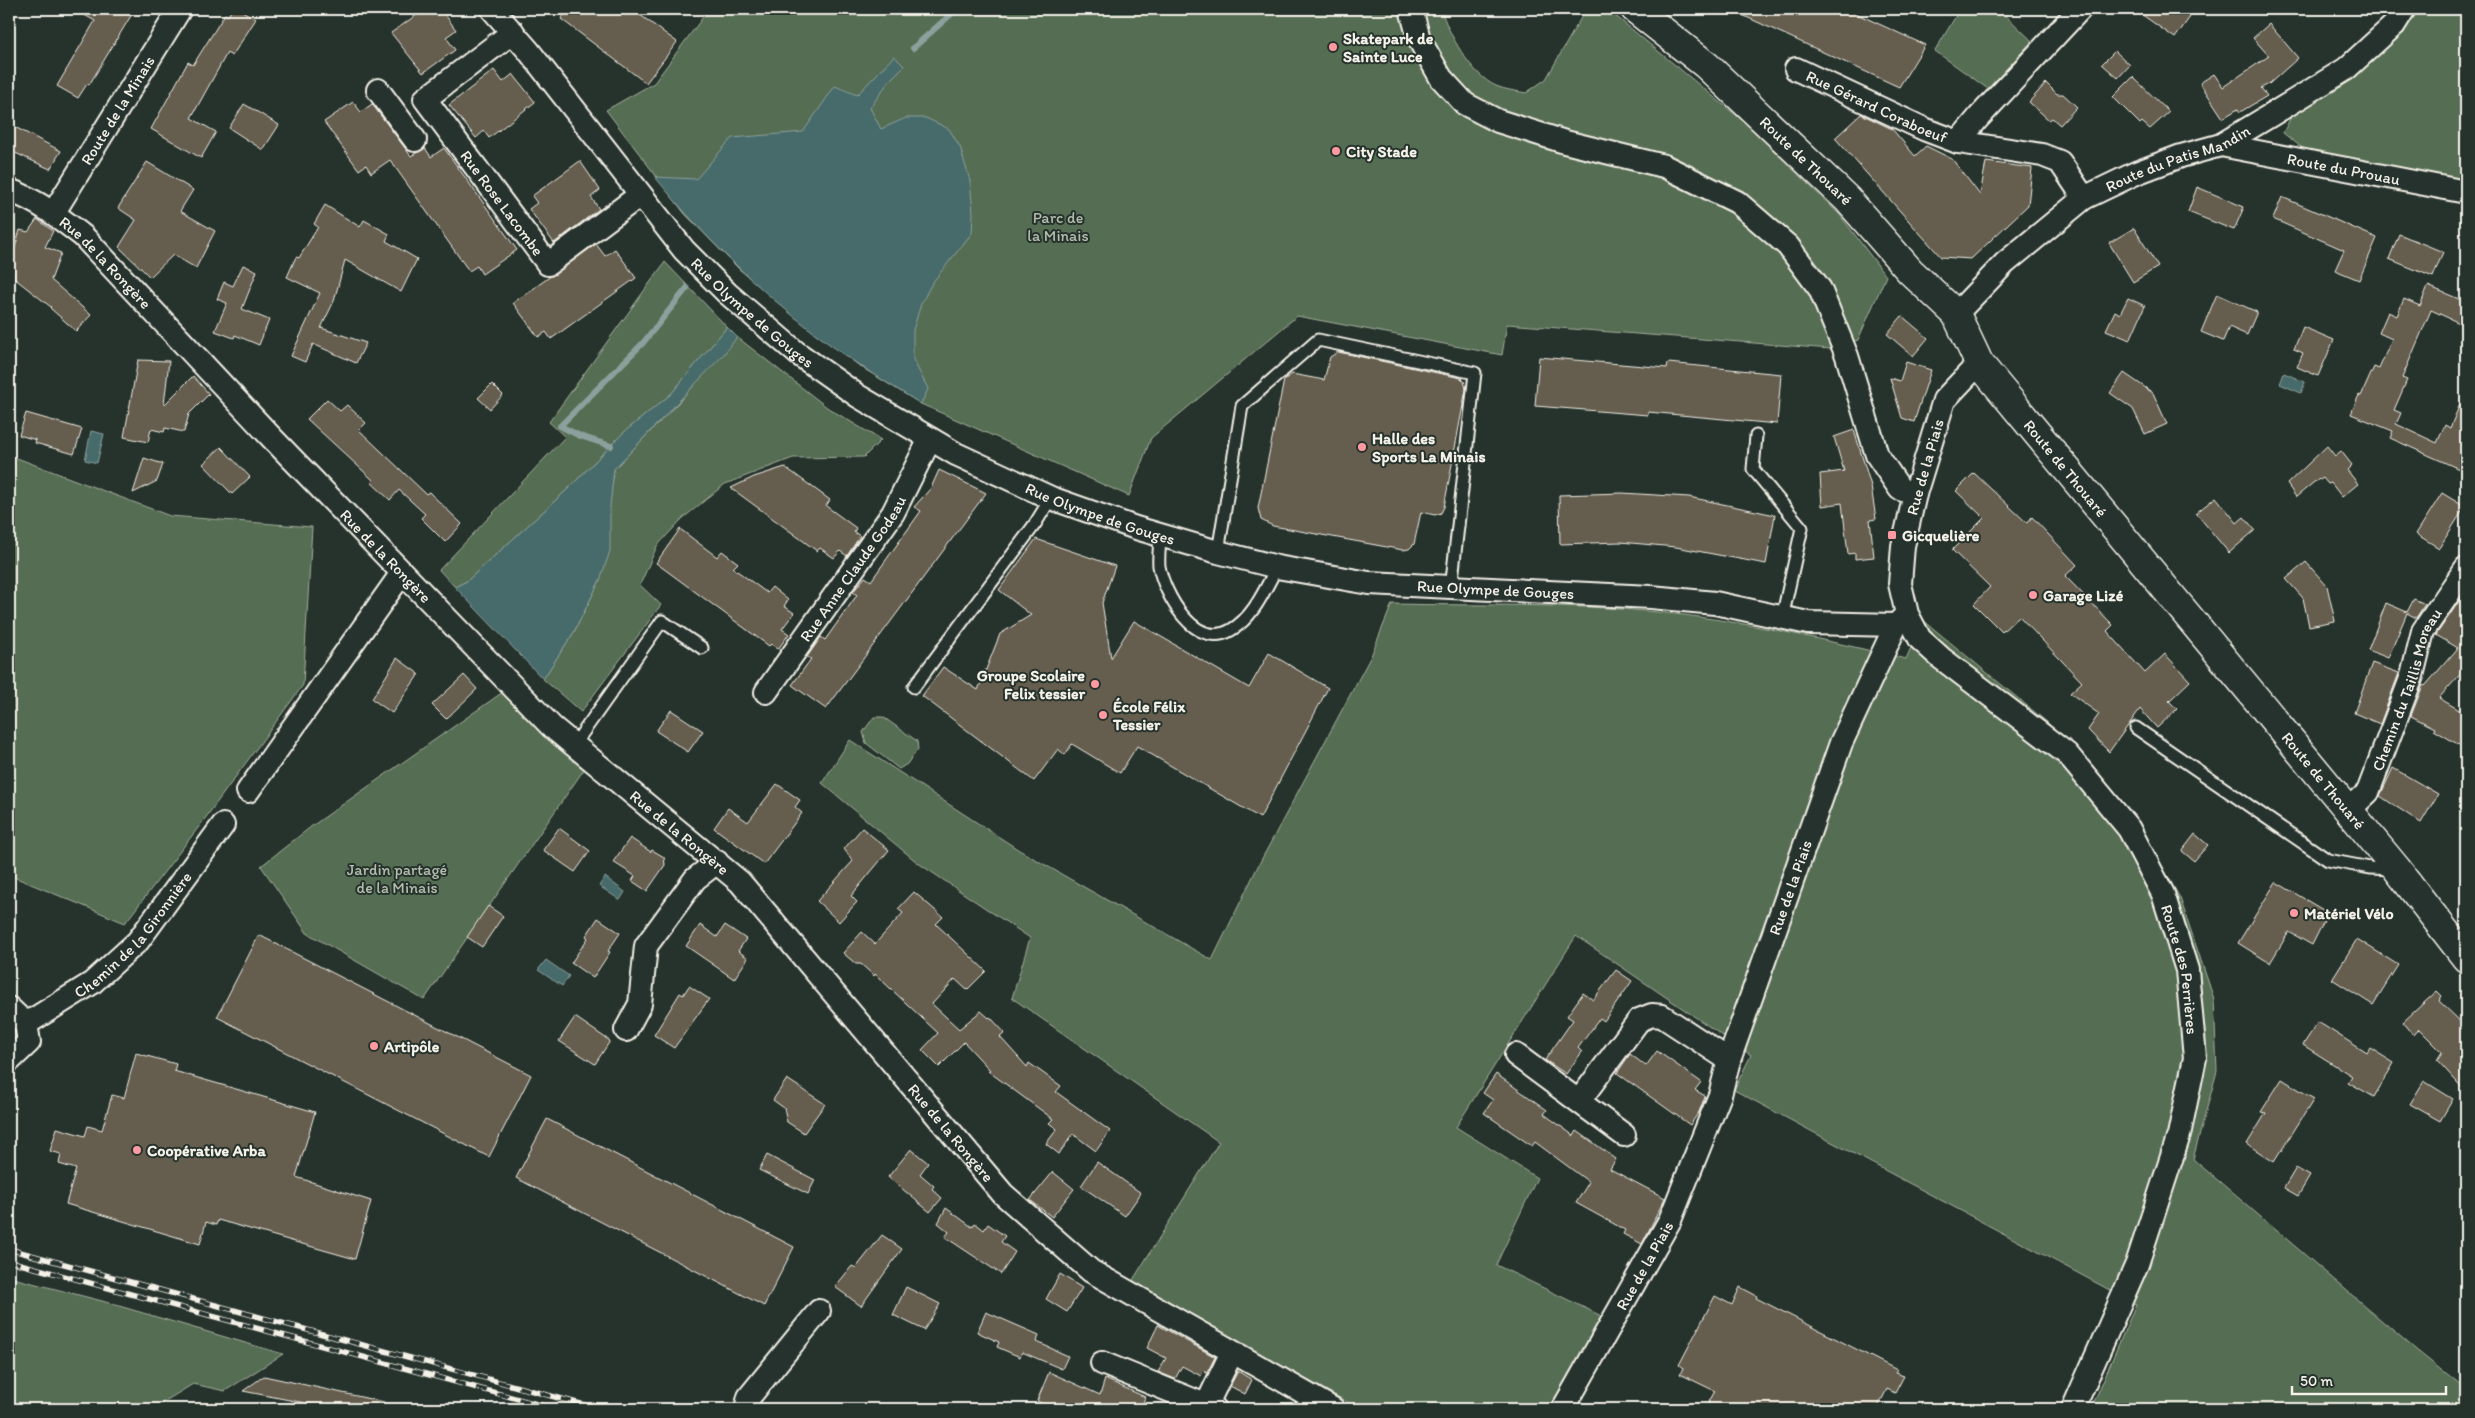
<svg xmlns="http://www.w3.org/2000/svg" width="2475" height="1418" font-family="Itim,sans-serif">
	<rect width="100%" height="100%" fill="#26332d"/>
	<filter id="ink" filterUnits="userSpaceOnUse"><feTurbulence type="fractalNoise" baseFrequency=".02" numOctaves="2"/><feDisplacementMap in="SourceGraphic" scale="10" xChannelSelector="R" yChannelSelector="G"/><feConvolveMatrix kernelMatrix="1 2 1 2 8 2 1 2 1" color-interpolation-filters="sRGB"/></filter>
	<g filter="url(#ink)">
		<path fill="#556d52" stroke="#a4af9d" d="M709,9h732c7,24 30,66 55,77 9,4 21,5 30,7l20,-14 40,-70h21l136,112 96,93 47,62 -28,64 -27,9 -324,-25 -5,31 -205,-39 -146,122 -22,58 -208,-92 -60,-37 -45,-33 -77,-65 -54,-55 -79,-104 48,-27z
			M1960,9h39l33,32 -44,48 -53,-38z
			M2419,9h47v174l-157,-30 -26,-20 8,-16 82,-58z
			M665,262l62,65 -56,67 -48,39 -55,56 -101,92 -12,6 -16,-17 126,-133 -16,-15z
			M737,337l91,71 53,32 -17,17 -71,1 -68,26 -43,35 -25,27 -17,39 21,20 -80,107 -38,-33 31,-47 26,-52 14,-111 65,-67z
			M9,455l161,61 142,11 -9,158 -102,139 -76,99 -116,-48z
			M1392,604c88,2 177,-1 265,8 84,8 167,28 249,47l17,-39 125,103 65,72 42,59 25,44 34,101 3,72 -24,88 222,190 51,41v19h-375l45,-105 -402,-214 17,-35 -175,-119 -120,191 81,51 -41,87 124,60 -46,84h-214l-229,-126 88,-141 -207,-144 18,-60 -112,-75 -96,-80 28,-43 169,110 193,110 46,-94 113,-210z
			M503,692l82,76 -161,232 -117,-67 -46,-67 51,-40z
			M874,717h9l34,24 1,8 -11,15 -8,5 -33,-26 -3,-11z
			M9,1277l93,24 181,53 -58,37 -32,-7 -41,25h-143z"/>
		<path fill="#476b6b" stroke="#8ca19d" d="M894,56l10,10 -15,15 -19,27 11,21 25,-11h20l23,11 11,18 10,34 3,32 -1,20 -40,50 -11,21 -8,26v29l15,30 -7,15c-35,-22 -72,-44 -105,-70 -60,-46 -114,-99 -161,-157l41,2 36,-41 71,-6 32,-46 22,9z
			M727,327l10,10 -13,17 -110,115 -4,37v45l-10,29 -26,52 -31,47 -88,-92 12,-6 101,-92 55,-56 48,-39z
			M2284,373l21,9 -4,11 -21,-9z
			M91,431l13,3 -7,29 -12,-3z
			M605,877l20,15 -5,8 -21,-14z
			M546,960l23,16 -7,10 -24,-16z"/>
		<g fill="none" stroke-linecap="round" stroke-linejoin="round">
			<path stroke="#8ca19d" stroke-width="6" d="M913,48l44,-39
				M611,446l-31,-10 -20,-10 83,-83 44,-55"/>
		</g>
		<path fill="#655d4e" stroke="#f4f1e8" d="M74,9h61l-46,76 -2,-1 -9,14 -21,-12 38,-65z
			M232,9h7l17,10 -24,37 -5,-3 -36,65 25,14 -15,26 -50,-29 37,-67 5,3 32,-51 3,2z
			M425,9h16l15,21 -10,7 9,13 -32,23 -32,-40z
			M569,9h63l45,33 -31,41 -85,-64z
			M1729,9h117l79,36 -26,42z
			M2134,9h44l12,8 -15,21z
			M2269,24l29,34 -29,26 -8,4 6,8 -27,16 -2,-3 -15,9 -23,-35 14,-9 9,13 46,-31 -16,-18z
			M2115,51l15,14 -12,13 -16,-14z
			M494,70l9,12 10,-8 22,28 -46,36 -5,-7 -8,7 -27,-33z
			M2133,77l36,35 -19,17 -8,-7 -2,2 -27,-27z
			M2046,83l11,11h6l14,13 -17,18 -8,-7 -3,2 -20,-18z
			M353,102l8,10 11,-8 39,52 14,-8 6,9 13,-9 73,102 -35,24 -5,-8 -8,5 -79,-111 -19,13 -5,-8 -7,5 -35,-48z
			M244,104l35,21 -16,25 -34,-22z
			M1861,114l31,15 23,27 11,-10 26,13 28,36 6,-33 46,6 -4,37 -57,54 -30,-2 -106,-119z
			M9,124l52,27 -11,18 -41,-19z
			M580,161l20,29 -9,7 8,12 -45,34 -25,-34 8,-6 -5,-7z
			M147,162l46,28 -13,21 35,20 -19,37 -23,-13 -23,22 -31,-30 17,-27 -18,-12z
			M2197,187l47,20 -10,23 -46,-18z
			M2282,197l95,41 -18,42 -24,-10 9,-20 -71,-31z
			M325,205l35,22 4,-7 25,14 -3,7 31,18 -16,33 -56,-32 -11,41 -13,27 45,15 -10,20 -43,-19 -8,18 -14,-6 29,-63 -33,-16 9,-20 3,1 19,-31 -4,-3z
			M37,219l16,12 -8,16 16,6 -10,27 40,35 -15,16 -26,-23 1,-1 -37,-29v-6l-5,-1v-21l5,1 6,-21 8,2z
			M2134,228l24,39 -25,15 -24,-39z
			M2399,234l44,18 -10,25 -44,-18z
			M596,244l9,12 10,-7 21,29 -85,61 -5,-7 -8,5 -25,-34z
			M243,265l14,6 -15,38 27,11 -10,25 -24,-10 -1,3 -19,-7 12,-28 -10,-4 7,-17 9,4z
			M2428,286l38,16v24l-35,-16 -29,68 5,2 -13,30 7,3 -5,11 41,19 8,-18 5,3 16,-38v82l-76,-34 3,-7 -42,-17 8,-19 2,1 13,-29 5,2 13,-30 -13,-6 9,-21 9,4 7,-17 16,7z
			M2217,294l40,18 -10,23 -18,-8 -6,14 -22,-9z
			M2128,298l17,8 -15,34 -24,-10 9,-19 5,3z
			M1902,316l26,22 -15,18 -26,-22z
			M2303,327l31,13 -16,36 -21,-9 6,-14 -9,-4z
			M1338,352l123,26 3,3 2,8 -22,118 -3,6 -6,2 -14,-3 -7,32 -5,5 -6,1 -130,-24 -12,-6 -3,-12 26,-128 8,-6 32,6 6,-23z
			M1539,357l128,11 1,-5 113,11 -4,50 -129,-12v3l-113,-9z
			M138,360l31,1 -5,44 29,-29 16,18 -20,20 -5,18 -19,-4 -1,4 -13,-3 -3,13 -24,-5z
			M1906,362l25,8 -17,52 -12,-4 -12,-40 10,3z
			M2124,373l29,20 14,31 -22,10 -12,-25 -23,-16z
			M492,384l11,11 -13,14 -12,-11z
			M327,399l13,12 7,-6 19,18 -7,7 67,64 3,-2 33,32 -17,18 -24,-24 4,-4 -26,-24 -9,10 -19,-18 2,-2 -66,-61z
			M26,413l56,16 -8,25 -39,-11 1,-3 -17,-5z
			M1854,430l17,56 5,33 -6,1 4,37 -19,2v-6l-7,1 -6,-51 -20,3 -2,-32 24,-3 -10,-34z
			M2327,446l8,10 6,-5 11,14 -5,5 11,14 -16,13 -11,-14 -3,1 -5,-6 -3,2 -1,-2 -23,19 -9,-13z
			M221,447l29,30 -18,17 -29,-30z
			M144,458l19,6 -6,17 -24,12z
			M785,467l45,33 -4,6 30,22 -2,4 6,4 -13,20 -7,-5 -6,7 -14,-10 -3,3 -86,-63 23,-11z
			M939,470l47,23 -160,216 -34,-24 19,-26 -4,-2 14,-20 4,3 32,-45 -4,-3 12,-15 6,4 50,-70 -7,-4 17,-19z
			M1974,473l53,50 5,-6 45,48 -12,11 48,49 -6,6 38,42 20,-19 25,27 -21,20 8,8 -20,19 -17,-19 -31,43 -21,-22 11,-16 -29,-21 12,-11 -63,-66 -17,16 -28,-28 16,-17 -38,-37 32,-32 -28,-27z
			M1622,493l67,4 86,18 -9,49 -90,-17 -56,-5 -60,2 -1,-49z
			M2442,493l23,14 -26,41 -23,-14z
			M2216,497l21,26 7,-6 11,13 -26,23 -33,-40z
			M680,529l37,28 5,-6 16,12 -5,5 34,25 5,-6 16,13 -4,6 10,7 -12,16 7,5 -11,15 -7,-5 -2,2 -113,-83z
			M1036,539l79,27 -13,37 9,55 23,-37 115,67 20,-35 59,35 -68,130 -123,-72 -17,27 -48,-29 -7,11 -7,-6 -24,32 -112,-85 21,-29 35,23 22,-56 31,-19 -32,-25z
			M2306,562l21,24 8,35 -26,5 -6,-28 -17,-19z
			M2414,599l11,5 -9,14 -9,-5 -19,45 -20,-8 18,-47 21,9z
			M2460,600l6,4v64l-27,30 27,16v35l-32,-19 1,-2 -24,-12 12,-31 2,1 33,-38 -22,-13z
			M397,658l22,16 -27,39 -20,-14z
			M2372,663l27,10 -19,51 -26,-11z
			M464,675l13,14 -31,30 -14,-14z
			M671,710l32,21 -15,21 -32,-21z
			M2393,768l45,26 -17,29 -41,-27z
			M777,784l23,16 -5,7 7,6 -38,51 -50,-36 14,-20 20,14z
			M559,828l31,23 -15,21 -32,-22z
			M862,828l27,22 -38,46 6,6 -18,20 -22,-21 36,-40 -9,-12z
			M2195,834l13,11 -14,16 -12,-10z
			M630,838l21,14 1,-2 12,7 1,8 -18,26 -15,-10 3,-5 -22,-14z
			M2276,882l52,31 -16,32 -23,-13 -19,31 -32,-20z
			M914,892l29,25 -7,7 50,47 -19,19 -12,-11 -23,25 27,25 22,-18 8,7 1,-1 15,16 -5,4 27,30 2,-4 32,23 -5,6 54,39 -14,20 -23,-17 -14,20 -13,-10 11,-15 -8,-6 4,-4 -65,-48 2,-1 -26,-28 -25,25 -17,-17 16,-17 -63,-59 -1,2 -13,-12h-5l-13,-11 19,-21 13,12 28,-31 -5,-4z
			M488,906l15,10 -21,31 -15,-10z
			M598,918l22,15 -12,18 2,1 -17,26 -22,-15 17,-25 -2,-2z
			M700,925l17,12 8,-12 21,14 -8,12 10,7 -14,21 -48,-33z
			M259,935l272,140 -42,82 -272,-140z
			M2357,939l41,26 -25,40 -41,-26z
			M1616,970l16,11 -28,40 -4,-3 -22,30 4,4 -16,22 -21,-14 28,-40 -6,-4 16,-23 10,7z
			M689,986l20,13 -35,49 -20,-13 26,-42 3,2z
			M2437,991l5,5 -3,5 23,22 -2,2 6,6v61l-29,-32 5,-8 -23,-23 -5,6 -11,-13z
			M575,1017l35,24 -15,23 -36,-23z
			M2318,1022l49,31 3,-5 24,15 -20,34 -26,-15 4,-6 -49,-31z
			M1657,1051l44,31 -6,8 10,6 -6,16 -9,13 -73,-52 13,-19 16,12z
			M136,1053l40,11 -2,7 141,41 -19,65 75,24 -16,58 -137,-39 -2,5 -10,-3 -6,22 -134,-40 10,-35 -17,-5 2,-10 -11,-3 7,-23 28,8 3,-10 14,4 10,-35 12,3z
			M1496,1074l51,36 -3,4 30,22 3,-5 39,28 -6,10 55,29 -23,46 -19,-10 2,-4 -49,-27 13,-21 -54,-40 -3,4 -48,-33 9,-13 -10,-7z
			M787,1079l38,25 -21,29 -17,-11 -3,-14 -11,-8z
			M2282,1079l32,20 -40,63 -27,-18 19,-31 -5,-1z
			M2424,1081l29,18 -13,22 -30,-17z
			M547,1119l247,128 -30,59 -248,-128z
			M911,1149l17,14 -8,11 14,12 -2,3 10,9 -12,14 -42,-35z
			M767,1155l48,25 -7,14 -49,-24z
			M1097,1162l44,31 -16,23 -44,-30z
			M2296,1168l14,8 -12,20 -14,-8z
			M1053,1172l21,17 -22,28 -22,-17z
			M946,1208l26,19 3,-4 9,7 4,-6 17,12 -4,6 14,10 -14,22 -56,-37 4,-5 -11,-9z
			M882,1235l20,14 -41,57 -26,-19 17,-21 4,2z
			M1060,1274l22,14 -15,24 -21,-13z
			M906,1287l34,17 -16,26 -31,-15z
			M1740,1287l17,9 -1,2 141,72 -2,3 9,3 -9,17 -8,-4 -10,20h-172l10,-18 -35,-17 3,-6 -4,-3 36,-69 17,9z
			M986,1312l53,23 -2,7 31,14 -6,13 -40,-17 -2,5 -23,-10 2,-5 -22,-10z
			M1158,1325l57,32 -8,16 -4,-2 -2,5 -19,-10 -7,13 -17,-7 8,-14 -19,-10z
			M1238,1371l14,9 -7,14 -15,-8z
			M1049,1372l51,23 5,-16 40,18 -4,12h-87l-17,-8z
			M264,1376l120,26v7h-48l-93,-18z"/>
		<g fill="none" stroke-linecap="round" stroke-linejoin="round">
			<defs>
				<path id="lane" d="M1756,436l-3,33 49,59 -20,90
					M1160,535c0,10 -2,21 -1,31 5,28 36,85 72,64 23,-13 34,-41 46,-63
					M1218,552l24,-146 76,-66 157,33 -24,216
					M914,687l121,-163 16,-26
					M2136,728l192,132 42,8 23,1
					M574,745l88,-124 40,27"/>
				<g id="street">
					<path id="s1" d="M492,9l36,41 156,200 43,43 70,60 61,43 98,58 95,44 85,30 82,24 59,15 92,16 282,14 64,6 93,20 88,2"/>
					<path d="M1411,9l8,30 22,39 24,26 33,17 67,21 99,24 73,36 51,44 32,43 27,67 30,99 23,34 15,5"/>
					<path id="s2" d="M513,32l-88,67 123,165 92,-69"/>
					<path id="s3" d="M1796,69l128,60 34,13 84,13 18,7 24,36"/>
					<path d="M378,90l37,50"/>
					<path d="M1958,142l21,-25 101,-108"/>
					<path id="s4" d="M2221,145l245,47"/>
					<path id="s5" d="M9,190c29,11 50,27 74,46l189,202 280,289 188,155 263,312 88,77 242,138"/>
					<path id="s6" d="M54,212l126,-203"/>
					<path id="s7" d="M1956,314l49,-51 79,-65 52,-25 45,-17 40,-11 50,-30 75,-46 48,-44 10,-16"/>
					<path id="s8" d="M1979,363l-35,37 -29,94 -12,52 -3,38 7,30 13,25 21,19 126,96 62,75 34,65 24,76 8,88 -16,77 -42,129 -64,145"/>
					<path id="s9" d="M766,692l127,-179 37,-74"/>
					<path d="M248,791l154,-218"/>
					<path id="s10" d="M2349,810l19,-18 44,-116 11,-45 43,-63"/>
					<path d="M9,1008l17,16 3,18 -20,19"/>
					<path id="s11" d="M26,1024l66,-41 46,-42 85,-116"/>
					<path d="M626,1030l14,-26 6,-58 49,-67 22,-17"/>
					<path d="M1516,1055l108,80"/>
					<path d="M1579,1101l60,-81 13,-5 10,1 67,44"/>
					<path d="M1102,1363l113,46"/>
					<path d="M1206,1406l26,-54"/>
					<path d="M746,1409l3,-12 70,-86"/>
					<path id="s12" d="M1563,1409l107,-189 50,-125 9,-35 112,-317 55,-118 8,-8"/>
				</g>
				<g id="secondary">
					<path id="s13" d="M1635,9l71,56 141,134 63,72 46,43 23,49 418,506 69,89"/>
				</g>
			</defs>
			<use href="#lane" stroke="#f4f1e8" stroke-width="15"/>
			<use href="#street" stroke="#f4f1e8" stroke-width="26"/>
			<use href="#secondary" stroke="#f4f1e8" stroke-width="31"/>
			<use href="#lane" stroke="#26332d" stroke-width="11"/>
			<use href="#street" stroke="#26332d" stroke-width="22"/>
			<use href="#secondary" stroke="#26332d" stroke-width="28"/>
			<defs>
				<path id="rail" d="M9,1249l590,160
					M9,1261l546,148"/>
			</defs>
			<use href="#rail" stroke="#f4f1e8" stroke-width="5.5"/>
			<use href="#rail" stroke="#26332d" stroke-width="4" stroke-dasharray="11" stroke-linecap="butt"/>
		</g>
	</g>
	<g fill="#ff9aa2" stroke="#26332d" stroke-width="2">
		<circle cx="1333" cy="47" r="5"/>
		<circle cx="1336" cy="151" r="5"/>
		<circle cx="1362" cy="447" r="5"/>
		<rect x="1887" y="530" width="10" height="10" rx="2.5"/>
		<circle cx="2033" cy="595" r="5"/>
		<circle cx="1095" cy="684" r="5"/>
		<circle cx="1103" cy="715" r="5"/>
		<circle cx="2294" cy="913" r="5"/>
		<circle cx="374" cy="1046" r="5"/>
		<circle cx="137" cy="1150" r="5"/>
	</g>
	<g text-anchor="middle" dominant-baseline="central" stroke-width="4" stroke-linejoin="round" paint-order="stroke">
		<g font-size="16" font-weight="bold" fill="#f4f1e8" stroke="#26332d" text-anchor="start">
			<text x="1343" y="38">Skatepark de<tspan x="1343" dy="18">Sainte Luce</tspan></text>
			<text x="1346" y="151">City Stade</text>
			<text x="1372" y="438">Halle des<tspan x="1372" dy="18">Sports La Minais</tspan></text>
			<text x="1902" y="535">Gicquelière</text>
			<text x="2043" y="595">Garage Lizé</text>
			<text x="1085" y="675" text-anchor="end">Groupe Scolaire<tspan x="1085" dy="18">Felix tessier</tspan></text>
			<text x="1113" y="706">École Félix<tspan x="1113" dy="18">Tessier</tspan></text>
			<text x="2304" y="913">Matériel Vélo</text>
			<text x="384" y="1046">Artipôle</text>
			<text x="147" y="1150">Coopérative Arba</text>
		</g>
		<g font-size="16" fill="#f4f1e8" stroke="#26332d">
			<text stroke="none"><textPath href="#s3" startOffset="89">Rue Gérard Coraboeuf</textPath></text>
			<text stroke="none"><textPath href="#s6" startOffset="120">Route de la Minais</textPath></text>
			<text stroke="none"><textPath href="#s7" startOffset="275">Route du Patis Mandin</textPath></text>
			<text stroke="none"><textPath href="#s13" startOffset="229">Route de Thouaré</textPath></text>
			<text stroke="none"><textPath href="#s4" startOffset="125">Route du Prouau</textPath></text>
			<text stroke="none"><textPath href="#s2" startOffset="240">Rue Rose Lacombe</textPath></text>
			<text stroke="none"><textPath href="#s5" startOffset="122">Rue de la Rongère</textPath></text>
			<text stroke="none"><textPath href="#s1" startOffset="401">Rue Olympe de Gouges</textPath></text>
			<text transform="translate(1925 467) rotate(-74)">Rue de la Piais</text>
			<text stroke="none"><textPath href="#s13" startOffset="634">Route de Thouaré</textPath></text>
			<text stroke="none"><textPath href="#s1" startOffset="806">Rue Olympe de Gouges</textPath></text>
			<text stroke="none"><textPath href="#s5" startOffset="528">Rue de la Rongère</textPath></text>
			<text stroke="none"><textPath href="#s9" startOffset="151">Rue Anne Claude Godeau</textPath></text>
			<text stroke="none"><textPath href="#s1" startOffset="1211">Rue Olympe de Gouges</textPath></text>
			<text stroke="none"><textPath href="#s10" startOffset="136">Chemin du Taillis Moreau</textPath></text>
			<text stroke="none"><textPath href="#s13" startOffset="1039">Route de Thouaré</textPath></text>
			<text stroke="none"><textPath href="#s5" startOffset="932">Rue de la Rongère</textPath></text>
			<text stroke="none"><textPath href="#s12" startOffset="571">Rue de la Piais</textPath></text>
			<text stroke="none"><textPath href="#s11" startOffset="141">Chemin de la Gironnière</textPath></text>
			<text stroke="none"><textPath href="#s8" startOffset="735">Route des Perrières</textPath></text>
			<text stroke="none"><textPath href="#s5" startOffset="1338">Rue de la Rongère</textPath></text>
			<text stroke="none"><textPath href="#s12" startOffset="165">Rue de la Piais</textPath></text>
		</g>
		<g font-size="16" fill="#b4bcac" stroke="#26332d">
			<text x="1058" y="217">Parc de<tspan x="1058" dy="18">la Minais</tspan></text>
			<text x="397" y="869">Jardin partagé<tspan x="397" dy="18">de la Minais</tspan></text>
		</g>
	</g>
	<rect width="2475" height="1418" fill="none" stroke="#26332d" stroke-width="30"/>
	<rect x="15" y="15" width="2445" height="1388" fill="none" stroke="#f4f1e8" stroke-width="2" filter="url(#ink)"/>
	<path d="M2292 1386v8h154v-8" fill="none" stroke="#f4f1e8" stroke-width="2.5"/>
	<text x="2300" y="1386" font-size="15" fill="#f4f1e8" stroke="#26332d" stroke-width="4" paint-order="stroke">50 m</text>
</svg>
